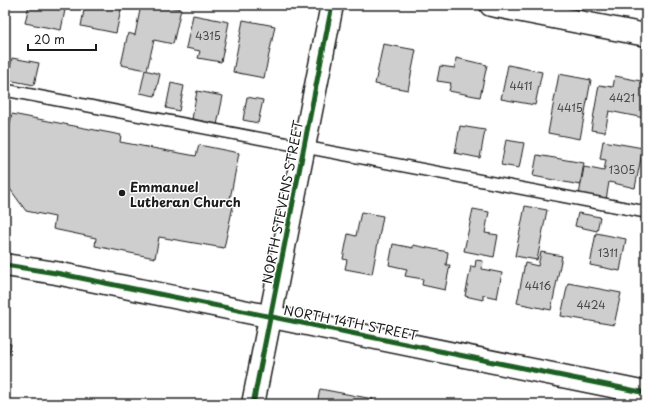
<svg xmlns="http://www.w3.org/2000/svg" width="651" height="409" font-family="'Playpen Sans',sans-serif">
	<rect width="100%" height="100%" fill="#fff"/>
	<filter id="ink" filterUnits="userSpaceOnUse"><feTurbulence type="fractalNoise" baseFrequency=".025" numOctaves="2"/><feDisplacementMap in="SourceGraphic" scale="8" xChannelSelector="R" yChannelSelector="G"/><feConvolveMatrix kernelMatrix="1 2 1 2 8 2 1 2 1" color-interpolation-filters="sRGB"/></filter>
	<g filter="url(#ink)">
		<path fill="#cecece" stroke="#1c1c1c" d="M29,5h37l-5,25 -36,-7z
			M85,5h37l-6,28 -35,-7z
			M141,5h17l23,4 -8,35 -19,-4 -7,30 -26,-5 7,-32 7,2z
			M193,15l36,7 -8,40 -23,-4 2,-7 -14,-3z
			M243,20l32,6 -11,52 -31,-6z
			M383,44l33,6 -8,40 -33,-6z
			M12,58l27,5 -5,22 -26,-5z
			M456,58l31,7 -7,32 -31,-6 2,-8 -14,-2 3,-15 15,2z
			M508,65l34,7 -7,33 -34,-6z
			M145,70l15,4 -5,22 -15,-3z
			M559,74l32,6 -11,59 -32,-6z
			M615,76l31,6v25l-2,11 -35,-7 -4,21 -14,-2 8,-45 14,2z
			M171,83l13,3 -5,25 -13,-3z
			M197,91l26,5 -6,29 -25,-6z
			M247,97l16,3 -5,23 -15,-3z
			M12,114l109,21 -1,7 76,14 3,-11 40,8 -10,51 4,2 -9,42 -65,-11 -4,21 -60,-12 1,-8 -43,-9 2,-12 -29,-6 -21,-29v-35z
			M460,126l25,4 -5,28 -25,-5z
			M506,140l18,3 -5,25 -18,-3z
			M603,141l40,7 -8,40 -26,-6 -3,18 -27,-5 5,-28 20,4 2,-11 -6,-1z
			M537,155l47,8 -4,22 -47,-9z
			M525,206l22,4 -10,50 -22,-4z
			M473,209l16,3 -4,21 13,2 -4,22 -30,-6z
			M361,212l22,4 -11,58 -27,-5 2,-9 -4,-1 5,-25 8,2z
			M578,213l22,4 -3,14 -22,-5z
			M596,233l30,6 -6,32 -30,-6z
			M393,244l20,4v-3l35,7 -2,13h4l-5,25 -23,-5 1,-6 -18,-3 2,-7 -18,-4z
			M541,252l21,4 -11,54 -34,-7 8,-40 13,3z
			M476,260l7,1 -1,8 20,4 -5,25 -14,-3v5l-18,-4 6,-30 4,1z
			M568,283l53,10 -7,32 -53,-9z
			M5,343l6,1 -6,28z
			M320,389l53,10 -1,5h-55z"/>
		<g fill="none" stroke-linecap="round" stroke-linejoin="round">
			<defs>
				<path id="lane" d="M5,90l641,122"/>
				<path id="street" d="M491,5l155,30
					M5,265l51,8 590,120"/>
				<path id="secondary" d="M253,404l79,-399"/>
			</defs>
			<use href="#lane" stroke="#1c1c1c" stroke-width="14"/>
			<use href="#street" stroke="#1c1c1c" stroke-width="25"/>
			<use href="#secondary" stroke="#1c1c1c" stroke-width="25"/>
			<use href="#lane" stroke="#fff" stroke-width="11"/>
			<use href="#street" stroke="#fff" stroke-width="22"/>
			<use href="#secondary" stroke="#fff" stroke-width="22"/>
			<defs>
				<path id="cycleway" d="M5,265l51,8 590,120
					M253,404l79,-399"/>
			</defs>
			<use href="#cycleway" stroke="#fff" stroke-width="8"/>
			<use href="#cycleway" stroke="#1b5e20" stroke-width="5"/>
		</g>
	</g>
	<circle fill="#1c1c1c" stroke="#fff" stroke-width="1.5" cx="122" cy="193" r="4"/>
	<g text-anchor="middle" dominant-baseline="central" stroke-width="3" stroke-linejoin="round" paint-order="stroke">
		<g font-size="11" fill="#484848">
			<text x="208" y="35">4315</text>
			<text x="521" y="85">4411</text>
			<text x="622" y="97">4421</text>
			<text x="570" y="107">4415</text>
			<text x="622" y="169">1305</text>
			<text x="608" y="252">1311</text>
			<text x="538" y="285">4416</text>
			<text x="591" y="304">4424</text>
		</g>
		<g font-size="13" font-weight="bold" fill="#1c1c1c" stroke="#fff" text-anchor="start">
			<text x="130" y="186">Emmanuel<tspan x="130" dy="15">Lutheran Church</tspan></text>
		</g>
		<g font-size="13" fill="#1c1c1c" stroke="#fff">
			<text transform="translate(282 202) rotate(-79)">NORTH STEVENS STREET</text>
			<text transform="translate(351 322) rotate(11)">NORTH 14TH STREET</text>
		</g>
	</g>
	<rect width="651" height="409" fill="none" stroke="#fff" stroke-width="20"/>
	<rect x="10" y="10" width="631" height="389" fill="none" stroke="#1c1c1c" stroke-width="1.5" filter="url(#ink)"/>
	<path d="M28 44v6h68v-6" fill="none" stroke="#1c1c1c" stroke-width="2"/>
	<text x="34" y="44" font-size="12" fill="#1c1c1c" stroke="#ffffff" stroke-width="3" paint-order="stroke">20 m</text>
</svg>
